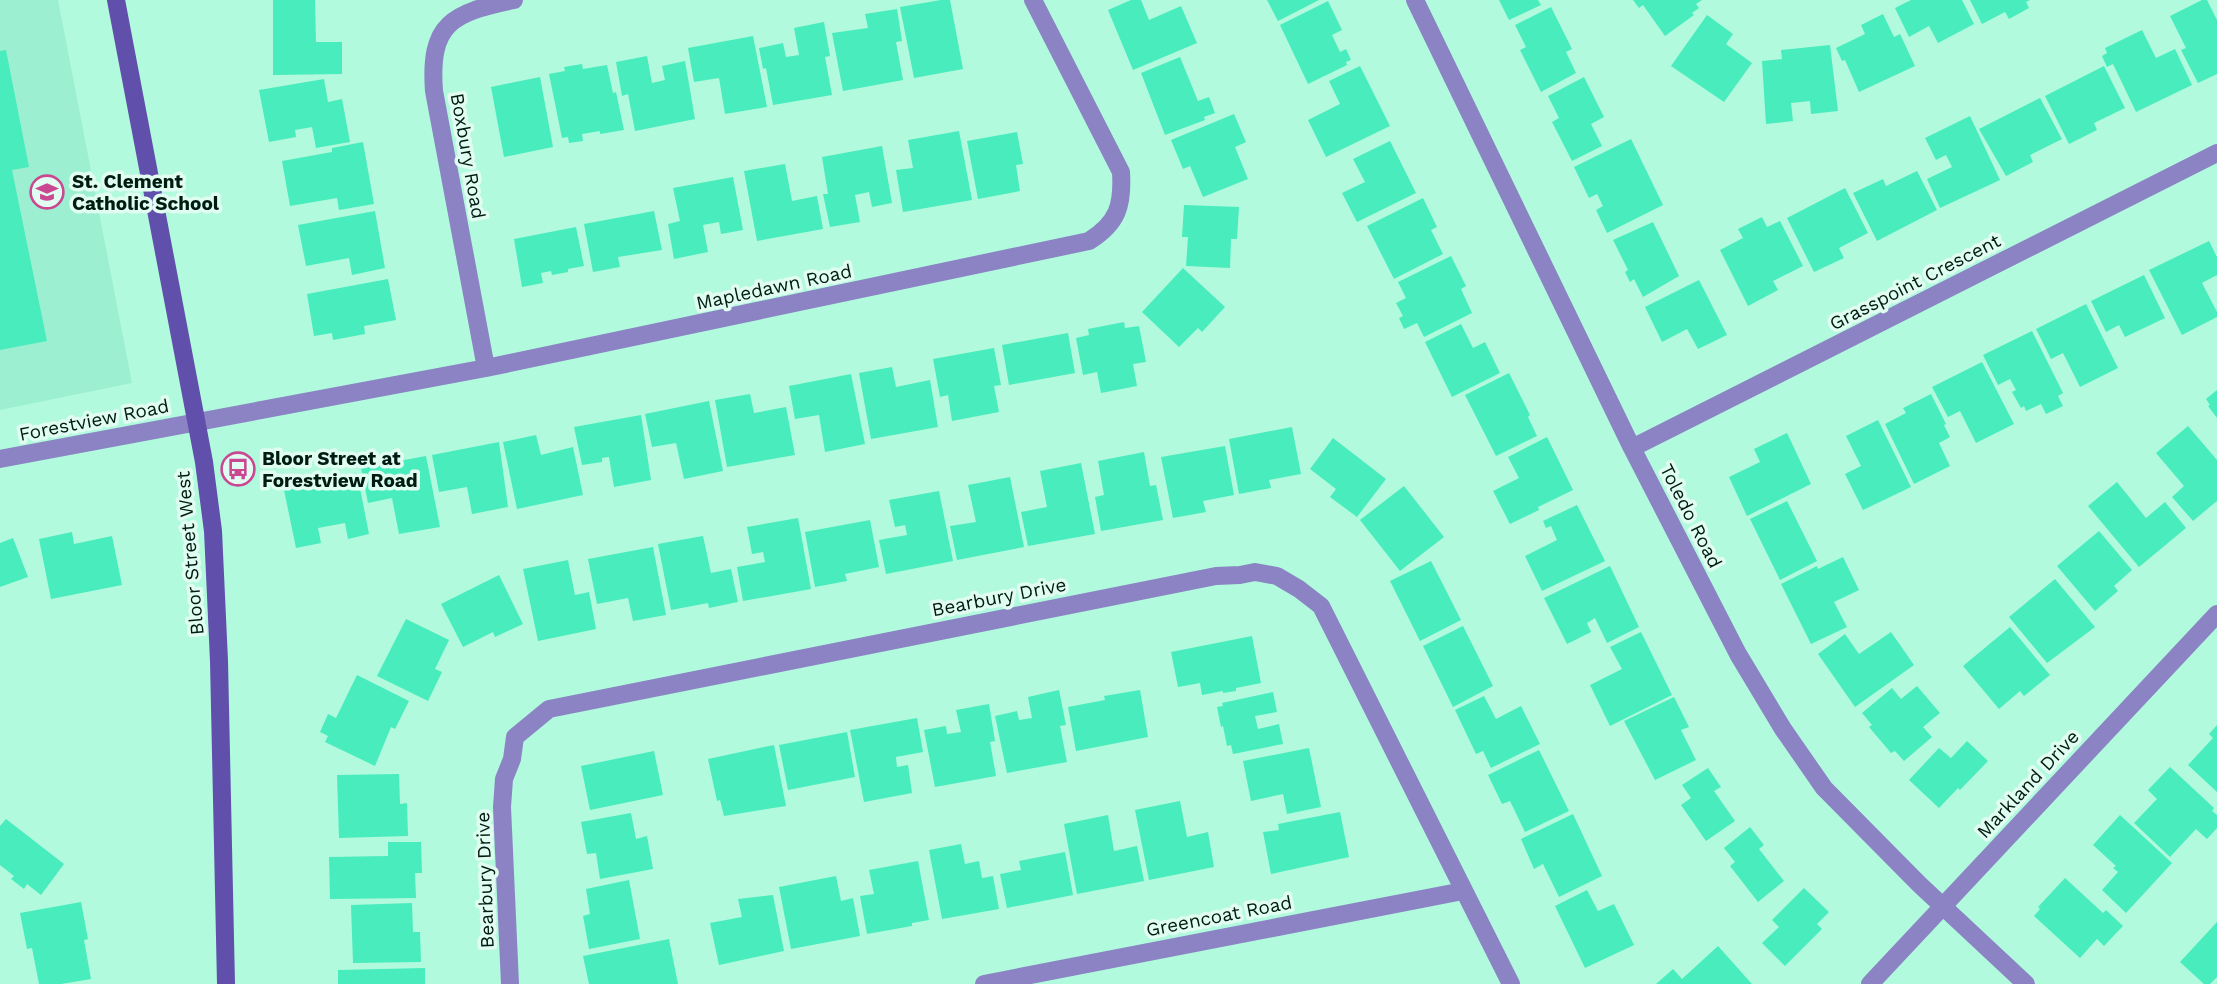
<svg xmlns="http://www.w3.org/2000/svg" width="2217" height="984" font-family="'Work Sans',sans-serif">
	<rect width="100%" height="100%" fill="#b1fade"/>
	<path fill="#9cf0d1" d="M0,0h58l74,383 -132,27z"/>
	<path fill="#49ecbc" d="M273,0h42l1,42h26v32l-69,1z
		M941,0h9l13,69 -49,9 -14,-71z
		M1131,0h10l8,20 32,-14 16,37 -64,27 -25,-60z
		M1267,0h52l-41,21z
		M1499,0h39l3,5 -32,15z
		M1633,0h69l-6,4 3,4 -7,5 2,2 -29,21 -22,-31 -4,3z
		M1911,0h51l12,24 -36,19 -9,-17 -20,11 -14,-29z
		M1970,0h60l-4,2 3,6 -20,11 -4,-7 -23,12z
		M2202,0h5l10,20v54l-19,9 -17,-33 5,-2 -16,-32z
		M1328,1l14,29 -10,5 8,17 6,-3 5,11 -5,2 1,3 -39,19 -28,-59z
		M1551,7l21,42 -6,3 10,21 -35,19 -21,-42 6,-3 -11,-22z
		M897,9l5,32 -6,1 7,38 -60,11 -11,-58 36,-5 -3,-14z
		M1883,14l11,23 6,-3 15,32 -56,26 -14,-32 -3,1 -6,-13 29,-14 -4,-9z
		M1707,15l26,19 -7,10 26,19 -28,39 -53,-36z
		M824,22l6,34 -5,1 7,38 -59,10 -7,-37 -3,1 -4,-21 24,-5 3,14 13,-2 -5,-27z
		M2142,30l14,28 19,-9 17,36 -56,27 -23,-48 -6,3 -5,-11 5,-3 -2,-5z
		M753,36l14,71 -42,7 -6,-36 -25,4 -6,-34z
		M1830,45l8,66 -27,3 -1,-13 -19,2 2,18 -27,3 -4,-63 20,-2 -1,-9z
		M6,50l23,117 -17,3 35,171 -47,9v-299z
		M647,56l5,27 13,-3 -3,-14 23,-5 10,58 -60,12 -7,-37 -6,2 -6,-34z
		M1180,57l18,44 11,-4 6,16 -11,4 1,3 -40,15 -24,-62z
		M582,64l1,5 24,-4 6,28 3,-1 8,38 -24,4v-3l-18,3 1,7 -14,2 -1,-6 -6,1 -13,-64 16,-3 -1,-4z
		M1360,66l30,60 -64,31 -18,-37 32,-16 -11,-23z
		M2104,66l21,42 -31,15 3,7 -28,14 -24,-48z
		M540,77l13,70 -49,10 -13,-70z
		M1584,77l20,40 -13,7 11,22 -30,15 -20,-39 7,-4 -11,-22z
		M324,79l4,23 14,-3 8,43 -34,6 -4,-21 -17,3 1,7 -27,5 -10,-52z
		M2040,98l22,41 -32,16 3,7 -27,14 -27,-47z
		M1234,114l12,28 -11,5 13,32 -45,18 -13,-31 -7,3 -12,-29z
		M1970,116l30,64 -60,28 -13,-29 25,-12 -6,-12 -10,5 -11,-22z
		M959,131l13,69 -69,12 -7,-42 17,-2 -5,-28z
		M1017,132l6,32 -7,1 4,26 -42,8 -11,-58z
		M1631,139l32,66 -56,28 -11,-23 7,-4 -6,-12 -8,4 -15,-31z
		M1390,141l26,52 -59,29 -15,-29 23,-11 -12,-23z
		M363,142l11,62 -35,6 -2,-12 -47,8 -8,-45 50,-9v-4z
		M882,146l10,57 -20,4 -3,-15 -14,3 5,27 -30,5 -7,-33h5l-6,-37z
		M785,164l7,37 25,-5 6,33 -66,12 -13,-70z
		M1917,171l20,39 -60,31 -24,-48 30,-14 3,7z
		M733,177l10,53 -22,4 -2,-12 -16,3 5,27 -34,7 -6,-35 12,-3 -7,-33z
		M1845,188l23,45 -29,15 5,10 -30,14 -27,-54z
		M1423,198l14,29 -6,3 12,24 -49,25 -27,-53z
		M1184,205l55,2 -2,32h-6l-1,29 -44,-2 2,-29h-6z
		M375,211l10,57 -33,7 -3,-17 -43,8 -8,-41z
		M654,211l8,39 -44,7 2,10 -27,5 -9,-48z
		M1762,217l5,10 13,-6 23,45 -30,15 5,9 -30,16 -28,-56 23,-12 -5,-9z
		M1653,222l26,54 -36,21 -9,-18 -4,3 -5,-10 3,-2 -15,-30z
		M576,227l8,39 -16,3v3l-16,3 -1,-4 -10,2 2,10 -21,4 -8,-48z
		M2209,241l8,16v18l-15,8 15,29v5l-35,18 -33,-65z
		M1451,256l15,30 -5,3 11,24 -48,24 -7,-14 -13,6 -5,-11 4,-2 -7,-13 10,-5 -8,-16z
		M1183,268l42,39 -23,25 -4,-4 -19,19 -37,-35z
		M2144,275l21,43 -40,19 -6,-12 -13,7 -15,-31z
		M388,279l8,41 -32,6 1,8 -32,6 -1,-7 -18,3 -7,-42z
		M1699,280l28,55 -29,14 -11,-20 -25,13 -17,-35z
		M2086,304l32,64 -38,19 -17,-34 -12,6 -15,-30z
		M1124,322l1,6 14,-2 7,36 -13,2 4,22 -36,7 -4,-21 -14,3 -7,-37 13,-3 -1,-6z
		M1461,324l12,24 12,-6 15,31 -48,24 -27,-55z
		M2032,331l31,62 -5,3 5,10 -17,8 -5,-10 -15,7 -2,-5 -3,2 -9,-16 4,-2 -6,-11 -12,6 -15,-30z
		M1068,333l7,40 -66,12 -7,-40z
		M994,348l7,37 -7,1 5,26 -47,9 -4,-26 -8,2 -7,-38z
		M1982,362l32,62 -38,19 -16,-32 -12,6 -16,-30z
		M892,367l4,20 34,-7 8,47 -67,12 -12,-66z
		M1509,373l21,42 -2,2 9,19 -41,20 -31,-61z
		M851,374l14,70 -40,8 -6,-37 -24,4 -6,-33z
		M2217,390v28l-9,-12 2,-1 -4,-6z
		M750,394l4,19 32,-6 9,48 -68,12 -12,-67z
		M1931,394l15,30 -2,1 6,12 -11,6 11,23 -36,18 -29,-60 21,-11 -3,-5z
		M709,401l14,70 -39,8 -8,-36 -24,4 -7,-33z
		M641,415l10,65 -37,7 -5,-30 -7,1v4l-20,3 -8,-38z
		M1878,420l33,67 -48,23 -18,-36 16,-8 -15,-30z
		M2188,426l29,34v41l-24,20 -21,-24 12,-11 -28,-33z
		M1292,427l9,47 -32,6 2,8 -32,6 -10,-55z
		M1787,433l24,51 -64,32 -18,-39 31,-15 -6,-13z
		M536,435l5,20 32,-8 10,48 -66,14 -14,-67z
		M1547,437l26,53 -35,17 1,3 -29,14 -17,-33 26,-13 -11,-21z
		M1333,438l53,41 -29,38 -27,-20 6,-8 -26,-20z
		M499,442l9,65 -36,7 -5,-27 -28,5 -7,-37z
		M1225,446l9,49 -31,6 3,11 -33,6 -12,-61z
		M1144,452l6,34 6,-1 7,35 -62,11 -6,-34 9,-2 -6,-34z
		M426,456l14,71 -41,7 -7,-36 -24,5 -7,-35z
		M1081,463l14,71 -67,12 -7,-34 26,-5 -7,-36z
		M357,473l12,61 -21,5 -3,-16 -27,5 3,15 -25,5 -12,-58z
		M1010,477l14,70 -67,13 -7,-34 26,-4 -8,-37z
		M2117,482l29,36 19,-16 21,26 -47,39 -51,-61z
		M1404,486l40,51 -44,34 -40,-51z
		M939,491l14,70 -67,13 -7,-34 28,-5 -2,-10 -10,2 -6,-27z
		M1787,501l30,60 -37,19 -30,-61z
		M1577,505l28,56 -63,30 -17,-35 32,-16 -6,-14 -5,2 -3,-7z
		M798,518l13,71 -68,12 -6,-34 28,-5 -2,-10 -11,2 -5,-27z
		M870,520l9,47 -34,7 2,7 -32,6 -10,-55z
		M2099,531l33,39 -18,16 4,5 -23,20 -38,-45z
		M72,532l2,12 38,-8 10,49 -71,14 -12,-60z
		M703,536l8,37 20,-4 7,33 -29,6 -1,-5 -37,7 -13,-66z
		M13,538l15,39 -28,10v-44z
		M653,547l13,68 -33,6 -5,-23 -31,6 -9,-45z
		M1843,557l16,33 -25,12 13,25 -36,17 -30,-60 36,-18 1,3z
		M568,560l7,35 14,-3 7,37 -58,12 -15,-72z
		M1431,561l30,59 -41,21 -30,-60z
		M1610,566l29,61 -32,16 -12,-25 -8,5 4,9 -24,12 -23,-46z
		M499,575l24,49 -28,13 -2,-5 -30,15 -22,-43z
		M2055,579l40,48 -48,36 -38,-46z
		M406,619l43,21 -14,29 7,3 -14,29 -51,-25z
		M1463,626l30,60 -40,21 -30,-61z
		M2010,627l40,48 -26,21 -4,-5 -21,18 -36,-43z
		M1641,632l31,63 -62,31 -20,-41 32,-16 -12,-22z
		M1891,632l23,33 -59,42 -37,-53 27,-20 14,20z
		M1252,636l9,47 -25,5v3l-13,2v-2l-21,4 -2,-12 -22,4 -7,-35z
		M357,675l52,26 -14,28 -4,-2 -16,39 -50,-24 3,-6 -8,-4 8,-18 8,4z
		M1917,686l23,27 -17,14 9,10 -28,24 -9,-10 -4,2 -22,-26 3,-2 -10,-12 30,-25 9,11z
		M1059,690l7,35 -6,1 7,36 -60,11 -12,-57 22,-5 2,9 13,-2 -4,-21z
		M1140,690l8,47 -72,14 -8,-44 37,-7 -1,-4z
		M1273,692l4,20 -22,4 3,13 21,-5 4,20 -50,10 -2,-9 -4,1 -4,-20 -2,1 -4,-20 6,-1 -1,-3z
		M1484,696l12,23 25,-13 19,38 -49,24 -8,-17 -7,3 -21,-44z
		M1674,697l15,30 -8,3 15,30 -41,20 -31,-59z
		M989,704l6,37 -5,1 6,34 -61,11 -11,-57 22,-4 1,8 14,-2 -5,-22z
		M917,718l6,34 -27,5 1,10 11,-2 4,28 -48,9 -14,-72z
		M2217,725v67l-29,-27 25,-27 -4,-4z
		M847,732l8,45 -67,13 -9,-45z
		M1967,741l21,20 -28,29 -2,-2 -19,20 -30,-28 30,-32 12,10z
		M774,745l12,61 -62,10 -4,-16 -3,1 -9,-42z
		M1309,748l12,59 -34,7 -4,-20 -32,7 -8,-40z
		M1539,750l30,61 -44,21 -15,-31 -8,3 -14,-29z
		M654,751l9,44 -73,15 -9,-44z
		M2170,767l44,41 -2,3 5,4v13l-10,11 -11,-10 -26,28 -36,-34 23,-24 -9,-9z
		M1708,768l13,19 -7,4 21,30 -29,20 -25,-36 10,-7 -9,-13z
		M399,774l1,30 7,-1 1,33 -69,2 -2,-63z
		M1180,801l7,36 21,-5 6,35 -65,13 -14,-70z
		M1340,812l9,45 -78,17 -8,-42 16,-2 -1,-6z
		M631,813l5,26 11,-3 6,33 -53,10 -4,-26 -9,1 -6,-32z
		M1573,814l29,62 -43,21 -16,-33 -9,5 -13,-30z
		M1108,815l6,36 23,-5 7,35 -67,13 -13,-70z
		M2120,815l52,48 -46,50 -24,-23 16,-18 -5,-4 3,-2 -23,-21z
		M6,819l58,45 -23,31 -14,-11 -3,5 -13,-10 3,-3 -14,-11v-39z
		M1750,827l14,18 -5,4 25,32 -26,21 -28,-36 5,-4 -11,-14z
		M388,842h33l1,31h-7l1,25 -86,1 -1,-42 59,-1z
		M961,844l4,20 14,-3 3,17 11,-2 6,33 -57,10 -13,-69z
		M1065,852l8,43 -66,13 -7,-34 21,-4 -2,-9z
		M918,861l11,59 -17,3v3l-45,8 -7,-38 14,-2 -5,-24z
		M836,876l5,25 12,-3 7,38 -69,13 -12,-62z
		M2065,878l38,35 3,-3 17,16 -19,20 -7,-7 -17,19 -46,-42 6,-7 -2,-2z
		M629,880l11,59 -51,10 -6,-33 7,-2 -4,-25z
		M1804,888l25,24 -12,12 5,5 -37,37 -23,-23 17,-16 -7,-7z
		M1587,890l11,21 16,-7 20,41 -49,23 -30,-62z
		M773,895l11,56 -65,14 -9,-42 32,-6 -4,-18z
		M81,902l7,37 -4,1 7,39 -30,5h-22l-7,-36 -5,1 -7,-36z
		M412,903l1,29h7l1,30 -68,1 -2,-58z
		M2217,922v55l-7,7h-6l-24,-22z
		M669,939l9,45h-89l-6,-28z
		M1718,946l34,38h-96l17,-15 9,10z
		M425,968v16h-87v-14z"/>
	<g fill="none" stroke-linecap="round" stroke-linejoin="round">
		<path stroke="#8b83c3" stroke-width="18" d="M1415,0l217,448 106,206 45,75 41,59 95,96 107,100
			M486,368l-52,-277c-5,-68 18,-78 80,-91
			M1632,448l585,-295
			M0,459l486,-91 603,-127c29,-18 34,-36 32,-69l-88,-172
			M510,984l-8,-177 2,-28 8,-20 3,-22 34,-28 667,-133 24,-1 15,-3 22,4 22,13 22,17 190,378
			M984,984l479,-93
			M1870,984l347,-370"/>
		<path stroke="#614fac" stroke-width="18" d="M116,0l88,462 9,69 6,130 7,323"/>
	</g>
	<defs>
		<symbol id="school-ring" viewBox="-11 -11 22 22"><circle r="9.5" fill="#e1fdf1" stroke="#c94891" stroke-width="1.5"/><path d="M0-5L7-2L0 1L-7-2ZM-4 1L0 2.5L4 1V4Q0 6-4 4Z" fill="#c94891"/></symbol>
		<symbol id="bus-ring" viewBox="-11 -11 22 22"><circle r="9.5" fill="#e1fdf1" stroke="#c94891" stroke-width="1.5"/><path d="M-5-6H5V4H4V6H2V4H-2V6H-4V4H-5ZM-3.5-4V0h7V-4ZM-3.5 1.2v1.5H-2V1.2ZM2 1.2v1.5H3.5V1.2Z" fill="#c94891"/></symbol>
	</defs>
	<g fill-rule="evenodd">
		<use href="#school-ring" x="28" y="173" width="38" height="38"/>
		<use href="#bus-ring" x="219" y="450" width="38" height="38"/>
	</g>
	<g text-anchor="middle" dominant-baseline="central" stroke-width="7" stroke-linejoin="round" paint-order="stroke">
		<g font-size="19" fill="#001b12" stroke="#e1fdf1">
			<text transform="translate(468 156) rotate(80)">Boxbury Road</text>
			<text transform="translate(1915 282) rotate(-27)">Grasspoint Crescent</text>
			<text transform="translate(774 287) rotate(-12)">Mapledawn Road</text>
			<text transform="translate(94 420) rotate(-11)">Forestview Road</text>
			<text transform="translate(1691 516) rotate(63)">Toledo Road</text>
			<text transform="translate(190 553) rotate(-95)">Bloor Street West</text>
			<text transform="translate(999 597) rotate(-11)">Bearbury Drive</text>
			<text transform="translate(2028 784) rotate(-47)">Markland Drive</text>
			<text transform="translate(485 880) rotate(-92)">Bearbury Drive</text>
			<text transform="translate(1219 916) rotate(-11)">Greencoat Road</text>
		</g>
		<g font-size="19" font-weight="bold" fill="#001b12" stroke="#e1fdf1" text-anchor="start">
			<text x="72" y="181">St. Clement<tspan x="72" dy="22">Catholic School</tspan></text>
			<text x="262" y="458">Bloor Street at<tspan x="262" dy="22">Forestview Road</tspan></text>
		</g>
	</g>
</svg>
